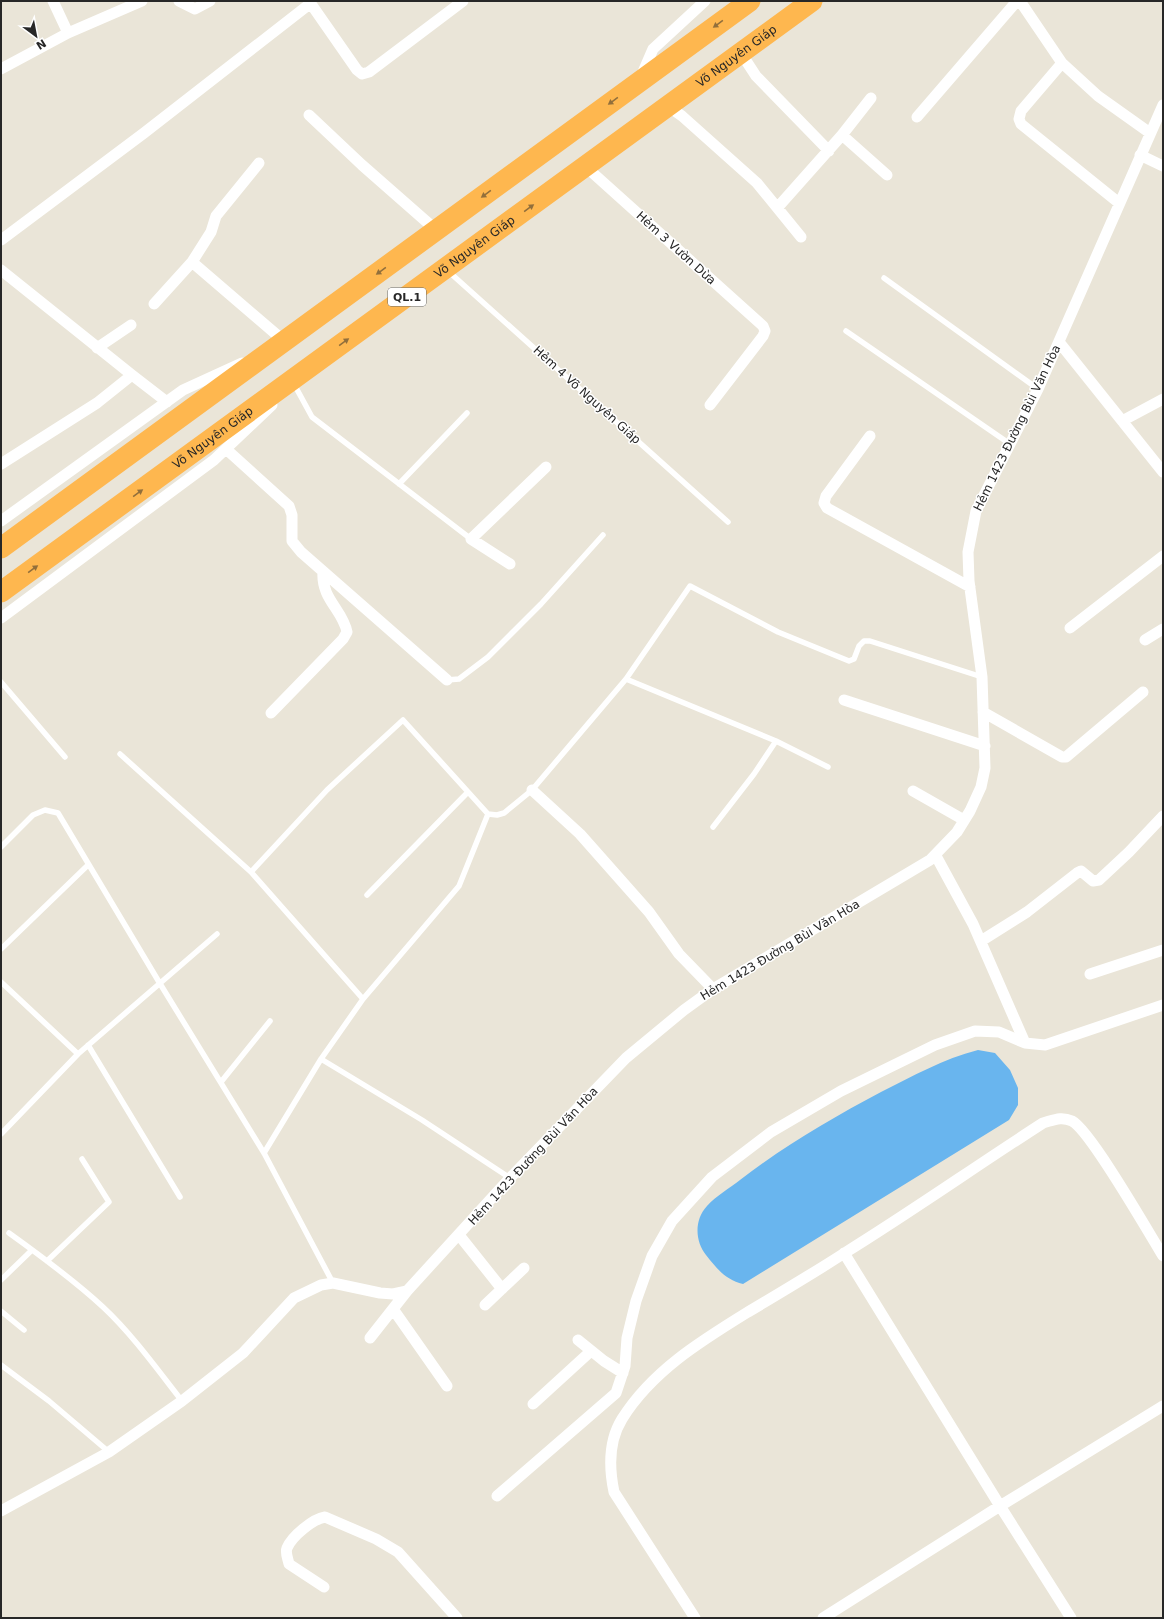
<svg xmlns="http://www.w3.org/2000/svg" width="1164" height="1619" font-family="'DejaVu Sans',sans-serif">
	<rect width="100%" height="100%" fill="#eae5d8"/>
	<path fill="#69b5ee" d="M978,1050l17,3 15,17 8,18v17l-9,15 -266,164c-17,-4 -26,-15 -37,-29 -11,-14 -12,-35 1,-49 9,-10 23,-18 33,-26 44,-34 92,-62 141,-88 32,-16 62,-33 97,-42z"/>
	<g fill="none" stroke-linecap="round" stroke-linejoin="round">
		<path stroke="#fff" stroke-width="5.5" d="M448,271l280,251
			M884,278l154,111
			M846,331l164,113
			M294,384l18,33 159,122
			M399,484l68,-71
			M626,679l150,62 52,26
			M447,680l12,-1 29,-22 53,-53 62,-69
			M1,682l64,75
			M120,754l131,118 112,127
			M713,827l41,-53 22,-33
			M1,847l32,-32 12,-5 13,3 101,169 105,171 69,130
			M251,872l76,-82 76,-70 85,94
			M367,895l100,-102
			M1,949l87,-84
			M1,982l77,72
			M88,1045l92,152
			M321,1059l101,61 88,58
			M221,1082l49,-61
			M1,1134l77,-80 139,-120
			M264,1153l57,-94 42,-60 96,-113 29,-72 9,1 7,-2 28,-23 94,-111 64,-93 88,46 71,29 5,-2 5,-13 5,-5h6l112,36
			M9,1233c32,23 65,47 94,74 29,27 54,62 79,94
			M47,1261l62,-59 -27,-43
			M1,1280l31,-30
			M1,1311l23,19
			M1,1365l48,36 60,51"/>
		<path stroke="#fff" stroke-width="11" d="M53,1l15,32
			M179,1l16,8 15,-8
			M309,1l48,69 5,4 7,-2 94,-71
			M1020,1l42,62 36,33 52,37
			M741,53l15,23 73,75
			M1062,63l-41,48 -2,8 2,5 98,79
			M1,69l67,-36 74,-32
			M640,79l13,-30 52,-48
			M668,106l14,10 75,67 44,54
			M309,115l53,50 74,65
			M917,117l100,-116
			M842,135l45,40
			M1140,155l23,11
			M585,166l178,160 2,5 -2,5 -53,69
			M778,207l64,-72 29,-37
			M1,240l143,-107 167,-130
			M192,262l92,79
			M1,270l131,105 35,27
			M154,304l38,-42 19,-30 5,-16 43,-53
			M1059,342l104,130
			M97,348l34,-23
			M1122,421l41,-22
			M870,436l-44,60 -2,7 3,5 143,79
			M226,449l63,57 3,9v26l9,11 146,128
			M1,464l96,-61 35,-28
			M1,521l182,-131 59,-27
			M510,564l-39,-25 75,-72
			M1,618l213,-158 58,-55
			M1070,628l93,-72
			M1145,640l18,-11
			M844,700l141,46
			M983,712l79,45h4l77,-65
			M271,713l72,-74 4,-7c-4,-22 -26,-33 -24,-60
			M532,790l48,44 69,78 30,42 34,35
			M913,791l51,29
			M936,856l37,68 52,119
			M981,941l46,-29 50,-39 4,-2 12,10 6,-1 30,-28 34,-36
			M1090,974l73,-24
			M459,1235l43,54
			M844,1253l156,253 71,112
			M485,1305l39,-37
			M393,1309l54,77
			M370,1338l37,-47
			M578,1340l26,21 19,12
			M533,1404l58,-53
			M497,1496l119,-103 9,-27 2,-28 9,-37 16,-45 20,-35 40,-44 59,-45 70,-41 94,-46 40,-14 24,1 26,11 20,2 118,-40
			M1,1511l108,-59 73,-51 61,-48 51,-55 27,-13 12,-2 47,10 13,1 14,-3 103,-113 116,-120 58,-48 29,-21 217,-129 27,-28 13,-21 11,-24 4,-19 -3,-91 -13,-96 -1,-29 8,-41 62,-122 125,-284
			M324,1587l-35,-23c-1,-5 -4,-11 -2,-16 5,-12 26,-29 38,-31l51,22 22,13 59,66
			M695,1618l-81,-126c-5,-24 -5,-52 8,-73 30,-48 79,-78 126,-107 32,-19 64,-38 95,-58 68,-42 133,-88 200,-131 11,-3 18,-7 29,-2 18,9 77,112 91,135
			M823,1618l177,-112 163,-100"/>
		<g stroke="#feb74f" stroke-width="21">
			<path d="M1,548l749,-547"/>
			<path id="s1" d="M1,592l811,-591"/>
		</g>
	</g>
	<defs><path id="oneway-solid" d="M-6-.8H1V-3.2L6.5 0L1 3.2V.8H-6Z"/></defs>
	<g fill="#926f3b">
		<use href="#oneway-solid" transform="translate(718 24) rotate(144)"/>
		<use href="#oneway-solid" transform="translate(613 101) rotate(144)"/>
		<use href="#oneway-solid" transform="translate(486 194) rotate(144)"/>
		<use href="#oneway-solid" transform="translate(529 208) rotate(-36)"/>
		<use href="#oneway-solid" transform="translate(381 271) rotate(144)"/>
		<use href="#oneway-solid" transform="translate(344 342) rotate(-36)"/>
		<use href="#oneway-solid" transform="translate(138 493) rotate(-36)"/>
		<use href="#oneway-solid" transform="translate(33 569) rotate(-36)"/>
	</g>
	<g text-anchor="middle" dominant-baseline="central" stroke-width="3" stroke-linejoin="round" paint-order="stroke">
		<rect fill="#fff" stroke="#686868" stroke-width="1" x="388" y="288" width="38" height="18" rx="3"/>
		<g font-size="11" font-weight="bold" fill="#272727">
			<text x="407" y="297">QL.1</text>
		</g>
		<g font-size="12" fill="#272727" stroke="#fff">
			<text stroke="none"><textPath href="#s1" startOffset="910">Võ Nguyên Giáp</textPath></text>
			<text stroke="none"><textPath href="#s1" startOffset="586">Võ Nguyên Giáp</textPath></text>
			<text transform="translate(676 248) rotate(42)">Hẻm 3 Vườn Dừa</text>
			<text transform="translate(587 395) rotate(42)">Hẻm 4 Võ Nguyên Giáp</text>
			<text transform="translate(1017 428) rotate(-64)">Hẻm 1423 Đường Bùi Văn Hòa</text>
			<text stroke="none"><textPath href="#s1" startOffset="262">Võ Nguyên Giáp</textPath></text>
			<text transform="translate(780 950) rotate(-31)">Hẻm 1423 Đường Bùi Văn Hòa</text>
			<text transform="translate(533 1156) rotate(-47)">Hẻm 1423 Đường Bùi Văn Hòa</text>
		</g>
	</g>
	<rect width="1164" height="1619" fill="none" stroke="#272727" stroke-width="4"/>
	<g transform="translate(36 36) rotate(148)" stroke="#ffffff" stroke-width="3" paint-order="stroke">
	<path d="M0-3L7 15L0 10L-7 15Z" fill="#272727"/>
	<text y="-6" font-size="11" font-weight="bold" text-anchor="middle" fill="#272727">N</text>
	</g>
</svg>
